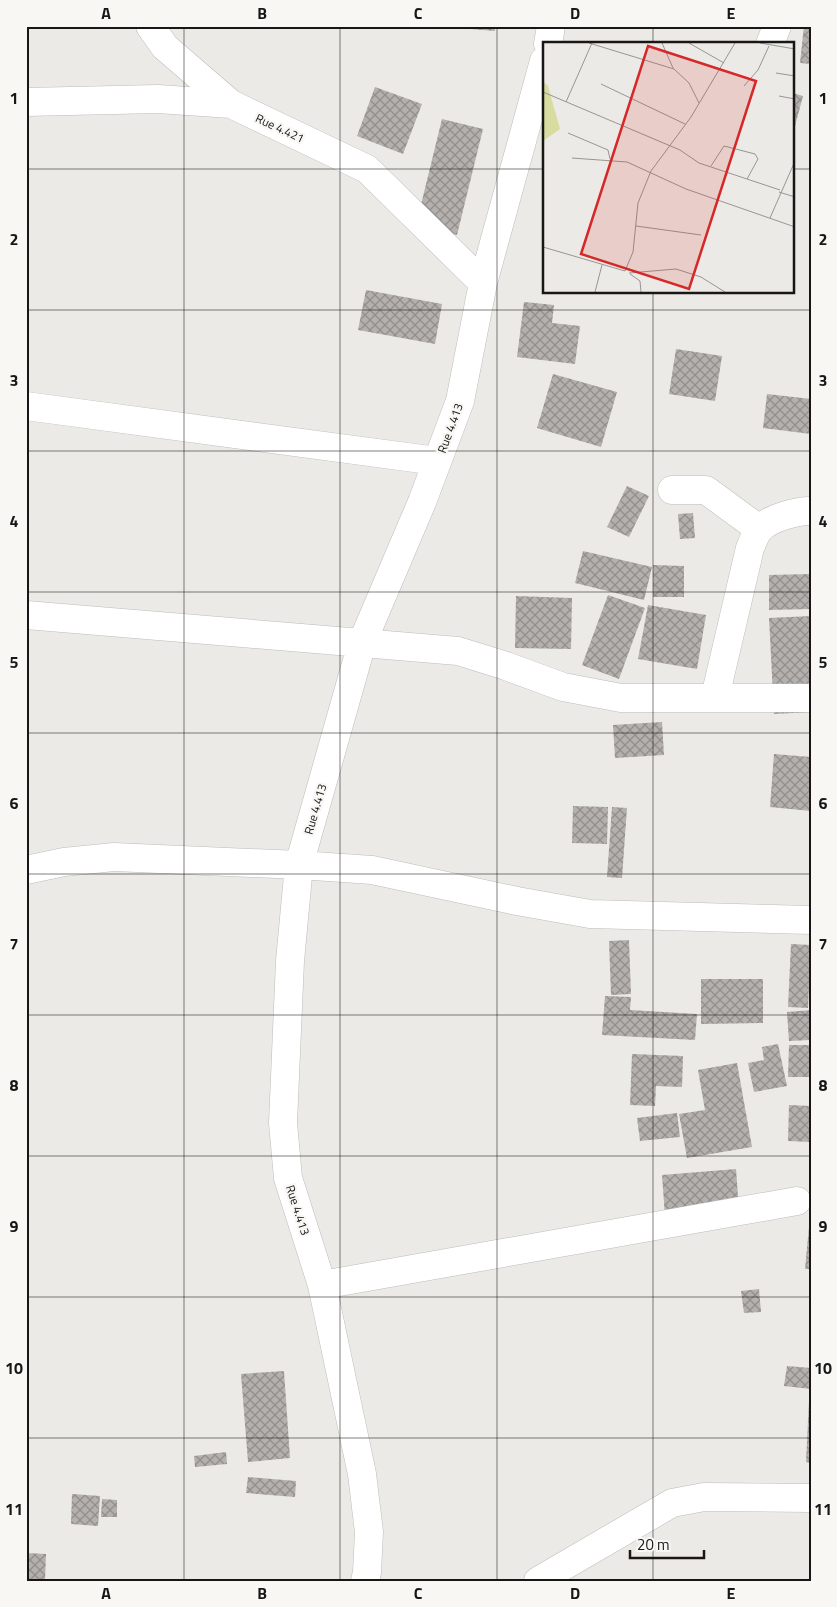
<svg xmlns="http://www.w3.org/2000/svg" width="837" height="1607" font-family="'Titillium Web',sans-serif">
	<defs>
		<pattern id="building-cross-hatch" width="8" height="8" patternUnits="userSpaceOnUse" patternTransform="scale(1.25)"><rect width="8" height="8" fill="#b3b0ad"/><path d="M0 0l8 8M0 8l8-8" fill="none" stroke="#918e8c"/></pattern>
	</defs>
	<rect width="100%" height="100%" fill="#eceae6"/>
	<path fill="url(#building-cross-hatch)" d="M458,26h37v5l-37,-3z
		M804,26h7v38l-11,-1z
		M375,87l47,17 -19,50 -46,-18z
		M793,93l10,3 -9,34h-1z
		M442,119l41,10 -26,106 -41,-10z
		M366,290l76,14 -7,40 -77,-14z
		M524,302l30,3 -2,18 28,3 -5,38 -58,-7z
		M676,349l46,7 -7,45 -46,-7z
		M553,374l64,18 -16,55 -64,-19z
		M767,394l44,5v35l-48,-6z
		M627,486l22,10 -20,41 -22,-10z
		M693,513l2,25 -15,1 -2,-25z
		M583,551l69,16 -8,33 -69,-17z
		M653,565l31,1v31h-31z
		M811,574v35l-42,1v-35z
		M608,595l37,13 -26,71 -37,-14z
		M516,596l56,2 -1,51 -56,-1z
		M648,605l58,10 -9,54 -59,-10z
		M811,616v96l-37,2 -5,-96z
		M662,722l2,33 -49,3 -2,-33z
		M774,754l37,3v54l-41,-4z
		M573,806l35,1 -1,37 -35,-1z
		M612,807l15,1 -5,70 -15,-1z
		M629,940l2,54 -20,1 -2,-54z
		M791,944l20,1 -3,63 -20,-1z
		M701,979h62v44l-62,1z
		M605,996l26,1 -1,13 67,4 -2,26 -93,-5z
		M811,1010v30l-22,1 -2,-29z
		M778,1044l9,42 -33,6 -6,-29 16,-3 -2,-13z
		M789,1045h22v32h-23z
		M632,1054l51,2 -1,31 -26,-1 -1,20 -25,-1z
		M737,1063l15,84 -65,11 -8,-44 26,-4 -7,-40z
		M789,1105l22,1v36l-23,-1z
		M677,1113l3,24 -40,4 -3,-23z
		M736,1169l3,41 -74,6 -3,-41z
		M809,1227h2v42h-6z
		M759,1289l2,23 -17,1 -3,-22z
		M787,1366l24,2v21l-27,-3z
		M284,1371l6,87 -42,4 -7,-88z
		M809,1401h2v62l-5,-1z
		M226,1452l1,12 -32,3 -1,-11z
		M248,1477l48,4 -1,16 -49,-4z
		M72,1494l28,2 -2,30 -27,-2z
		M102,1499l15,1v17h-16z
		M26,1553l20,1 -1,27 -19,-1z"/>
	<g fill="none" stroke-linecap="round" stroke-linejoin="round">
		<defs>
			<path id="minor" d="M150,26l15,21 66,57
				M548,44l3,-18
				M770,44l7,-18
				M26,102l132,-3 73,5 136,65 116,114
				M26,406l411,55
				M672,490h34l53,39
				M26,615l432,36 48,15 57,21 58,11h190
				M715,697l35,-149c3,-6 5,-14 9,-18 10,-12 37,-19 52,-19
				M26,870l38,-8 50,-5 185,8 73,5 145,31 73,13 221,6
				M322,1285l475,-84
				M365,1581l2,-9 2,-40 -7,-58 -40,-189 -34,-107 -5,-55 7,-162 9,-96 63,-222 60,-141 38,-101 23,-118 61,-222
				M538,1581l134,-78 32,-6 107,1"/>
		</defs>
		<use href="#minor" stroke="#bebcb8" stroke-width="29"/>
		<use href="#minor" stroke="#fff" stroke-width="28"/>
	</g>
	<path fill="none" stroke="#181716" stroke-width="1" stroke-opacity="0.55" d="M184,26v1555M340,26v1555M497,26v1555M653,26v18M26,169h518M793,169h18M653,292v1289M26,310h785M26,451h785M26,592h785M26,733h785M26,874h785M26,1015h785M26,1156h785M26,1297h785M26,1438h785"/>
	<g text-anchor="middle" dominant-baseline="central" stroke-width="4.5" stroke-linejoin="round" paint-order="stroke">
		<g font-size="12" fill="#181716" stroke="#f9f7f4">
			<text transform="translate(280 128) rotate(25)">Rue 4.421</text>
			<text transform="translate(450 428) rotate(-70)">Rue 4.413</text>
			<text transform="translate(315 809) rotate(-74)">Rue 4.413</text>
			<text transform="translate(298 1210) rotate(72)">Rue 4.413</text>
		</g>
	</g>
	<g transform="translate(543 42)">
		<rect width="251" height="251" fill="#eceae6"/>
		<path d="M0,39l5,5 12,43 -17,12z" fill="#d8dca1"/>
		<path fill="none" stroke="#979693" stroke-width="1" d="M46,1l85,26 15,14 10,20M119,1l11,25M146,1l35,20M217,1l35,6M233,31l19,3M58,42l84,40M201,44l14,-16 11,-24M0,50l137,58 19,13 81,27M236,54l16,3M23,60l26,-59M25,91l40,17 2,9M29,116l55,4 59,27 109,38M168,124l13,-20 31,8 3,5 -11,20M236,150l16,5M227,176l25,-57M93,184l65,9M0,205l82,24 8,-19 5,-49 13,-32 40,-54 44,-74M86,231l47,-4 25,8 24,15M87,232l10,7 1,11M52,250l7,-27"/>
		<path fill="#d62828" fill-opacity="0.15" stroke="#d62828" stroke-width="2.5" d="M105,4l108,35 -67,208 -108,-35z"/>
		<rect width="251" height="251" fill="none" stroke="#181716" stroke-width="2.5"/>
	</g>
	<rect width="837" height="1607" fill="none" stroke="#f9f7f4" stroke-width="55"/>
	<path d="M630 1550v8h74v-8" fill="none" stroke="#181716" stroke-width="2.5"/>
	<text x="637" y="1550" font-size="15" fill="#181716" stroke="#f9f7f4" stroke-width="4" paint-order="stroke">20 m</text>
	<rect x="28" y="28" width="782" height="1552" fill="none" stroke="#181716" stroke-width="2"/>
	<g font-size="16" text-anchor="middle" font-weight="bold" fill="#181716">
		<text x="106" y="19">A</text>
		<text x="262" y="19">B</text>
		<text x="418" y="19">C</text>
		<text x="575" y="19">D</text>
		<text x="731" y="19">E</text>
		<text x="14" y="104">1</text>
		<text x="823" y="104">1</text>
		<text x="14" y="245">2</text>
		<text x="823" y="245">2</text>
		<text x="14" y="386">3</text>
		<text x="823" y="386">3</text>
		<text x="14" y="527">4</text>
		<text x="823" y="527">4</text>
		<text x="14" y="668">5</text>
		<text x="823" y="668">5</text>
		<text x="14" y="809">6</text>
		<text x="823" y="809">6</text>
		<text x="14" y="950">7</text>
		<text x="823" y="950">7</text>
		<text x="14" y="1091">8</text>
		<text x="823" y="1091">8</text>
		<text x="14" y="1232">9</text>
		<text x="823" y="1232">9</text>
		<text x="14" y="1374">10</text>
		<text x="823" y="1374">10</text>
		<text x="14" y="1515">11</text>
		<text x="823" y="1515">11</text>
		<text x="106" y="1599">A</text>
		<text x="262" y="1599">B</text>
		<text x="418" y="1599">C</text>
		<text x="575" y="1599">D</text>
		<text x="731" y="1599">E</text>
	</g>
</svg>
